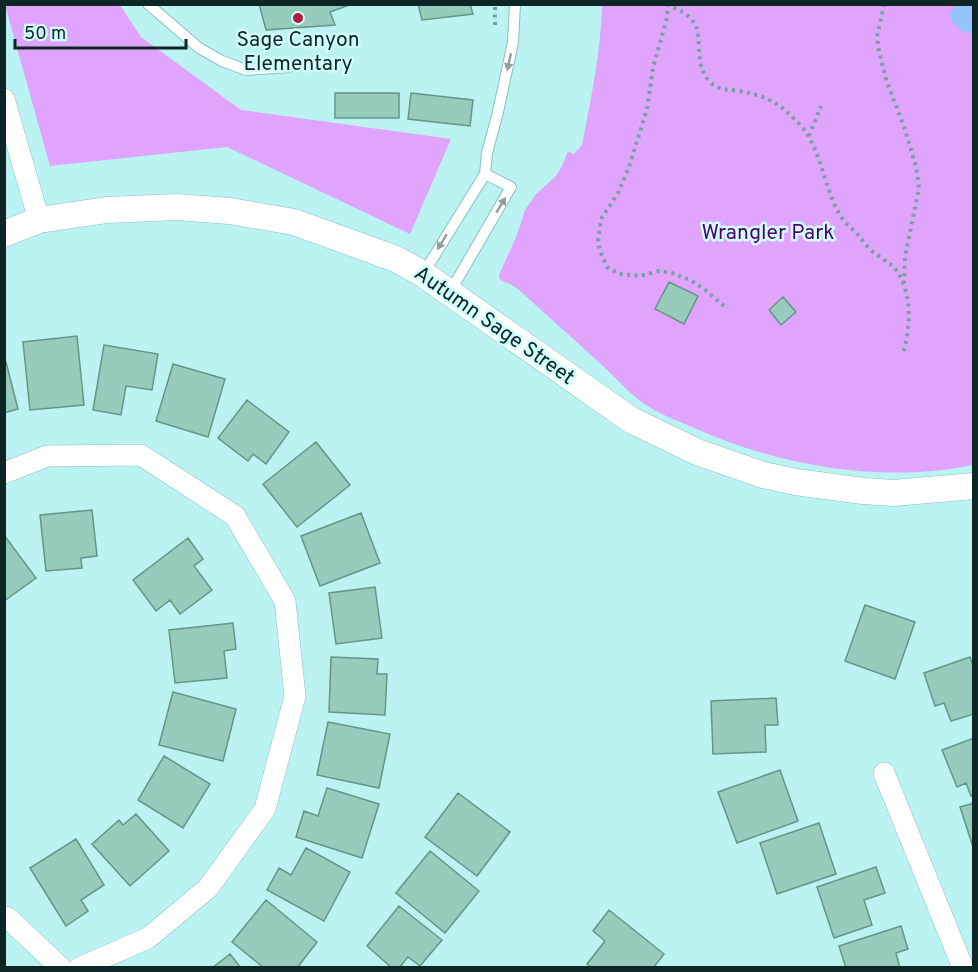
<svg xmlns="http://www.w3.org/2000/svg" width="978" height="972" font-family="Overpass,sans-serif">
	<rect width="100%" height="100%" fill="#baf3f2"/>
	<path fill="#e1a4fd" d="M5,5h115l21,32 100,73 210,29 -41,95 -183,-87 -177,19z
		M602,5h371v460c-94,19 -194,1 -281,-38 -14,-6 -37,-15 -49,-24 -14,-10 -27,-25 -40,-37 -28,-26 -57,-51 -85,-77l-8,-5 -10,-4 -1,-5 18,-40 8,-25 11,-16 20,-18 6,-10 5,-13 2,-1 5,2 8,-9c9,-47 19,-93 20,-140z"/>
	<path fill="#95c3fe" d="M957,5h16v28c-12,0 -18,-7 -24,-17l3,-7 5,-1z"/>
	<path fill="#97cbbc" stroke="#639687" stroke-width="1.5" d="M259,4h93l-22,8 5,13 -69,5z
		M418,4h52l3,10 -51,6z
		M335,93h64v25h-64z
		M411,93l62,7 -3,26 -62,-7z
		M669,282l29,14 -14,28 -29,-15z
		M783,297l13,15 -15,13 -12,-15z
		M77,336l7,69 -54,5 -7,-68z
		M104,345l54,9 -6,36 -26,-4 -5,29 -28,-5z
		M4,362h2l12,47 -14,4z
		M173,364l52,15 -17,58 -52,-16z
		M247,400l42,32 -23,32 -13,-10 -5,7 -30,-23z
		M316,442l34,43 -53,42 -34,-43z
		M92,510l5,46 -16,2 1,10 -36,3 -6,-56z
		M361,513l19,50 -60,23 -19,-50z
		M4,535l32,43 -32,23z
		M188,538l15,21 -9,7 18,24 -32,24 -10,-14 -14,11 -23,-31z
		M375,587l7,51 -46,6 -7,-51z
		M865,605l50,17 -20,57 -50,-18z
		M233,623l3,26 -12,2 3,27 -52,5 -6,-53z
		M331,657l47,2 -1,15h10l-2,41 -56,-3z
		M970,657l4,11v46l-23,7 -7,-18 -9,3 -11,-33z
		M173,692l63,17 -13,52 -64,-16z
		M776,698l2,27h-13l1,27 -53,2 -2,-53z
		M328,722l62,12 -11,54 -62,-13z
		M974,738v57l-3,1 -5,-13 -9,4 -15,-37z
		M164,756l46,28 -27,44 -45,-28z
		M780,770l18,51 -61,22 -19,-51z
		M327,788l52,16 -17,54 -66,-21 8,-26 14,5z
		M458,793l52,39 -33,44 -52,-39z
		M974,803v47l-14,-43z
		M136,814l33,37 -39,35 -38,-42 27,-24 4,5z
		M819,823l17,51 -59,20 -17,-51z
		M76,839l28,46 -23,15 7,11 -22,15 -36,-58z
		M306,848l44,24 -26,49 -57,-31 12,-22 12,7z
		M430,851l49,40 -34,42 -49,-40z
		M876,867l9,26 -21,7 8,25 -38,13 -17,-51z
		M266,900l51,42 -20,26h-33l-32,-26z
		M399,906l43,34 -22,26 -12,-9 -9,11h-7l-25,-22z
		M609,910l55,44 -11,14h-61l-5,-4 18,-23 -12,-10z
		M901,926l7,23 -12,4 4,15h-54l-7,-22z
		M230,954l11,14h-29z"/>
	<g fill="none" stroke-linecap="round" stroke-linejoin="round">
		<defs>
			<path id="service" d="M148,4l51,44 23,13 24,9 43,-3
				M423,274l62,-100 2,-21 11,-41 15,-70 2,-38
				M450,292l61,-105 -26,-13"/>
			<path id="minor" d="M4,99l35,121
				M4,473l43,-17 94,-1 94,61 50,85 10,95 -30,113 -57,79 -60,50 -69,30
				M884,773l79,195
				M4,917l4,1 53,50"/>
			<path id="tertiary" d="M4,234l35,-14 68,-10 70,-3 53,4 64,11 102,37 27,15 208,146 66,32 66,23 33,7 67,9 31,2 80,-7"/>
		</defs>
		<use href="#service" stroke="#88c1c0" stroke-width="12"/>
		<use href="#minor" stroke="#88c1c0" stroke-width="22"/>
		<use href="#tertiary" stroke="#88c1c0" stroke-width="27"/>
		<path stroke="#75a1a0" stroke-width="4" stroke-dasharray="3 4.5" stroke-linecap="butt" d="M884,4l-7,33 2,14 7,28 18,48 12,39 3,22 -14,69 -1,26
			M495,25v-21
			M809,136l12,-30
			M724,306l-20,-17 -14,-9 -18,-7 -13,-2 -19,5 -21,-2 -12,-7 -7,-16 -2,-10 3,-22 17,-26 11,-26 18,-58 6,-41 14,-50 1,-13c7,3 17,7 23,14 15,15 0,43 19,63 9,9 18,7 29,9 17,3 33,8 46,19 8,8 19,17 24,27 15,27 17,59 35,84 4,5 9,8 13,13 5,5 9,12 15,17 15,12 23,12 31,32 9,22 6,48 0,71"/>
		<use href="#service" stroke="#fff" stroke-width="10"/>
		<use href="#minor" stroke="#fff" stroke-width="21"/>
		<use href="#tertiary" stroke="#fff" stroke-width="26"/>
	</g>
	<defs><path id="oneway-solid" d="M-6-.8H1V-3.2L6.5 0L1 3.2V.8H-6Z" transform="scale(1.5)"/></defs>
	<g fill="#929d9c">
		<use href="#oneway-solid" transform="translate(509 62) rotate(102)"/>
		<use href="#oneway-solid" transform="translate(501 205) rotate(-59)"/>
		<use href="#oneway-solid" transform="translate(442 242) rotate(122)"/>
	</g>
	<circle fill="#af1b3f" stroke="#d0fefd" stroke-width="2" cx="298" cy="18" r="6"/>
	<g text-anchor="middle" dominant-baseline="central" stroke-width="5" stroke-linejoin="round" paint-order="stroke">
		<g font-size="21" fill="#0d2524" stroke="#d0fefd">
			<text x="298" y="40">Sage Canyon<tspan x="298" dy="24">Elementary</tspan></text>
		</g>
		<g font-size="21" fill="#4d0165" stroke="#d0fefd">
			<text x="768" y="233">Wrangler Park</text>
		</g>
		<g font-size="21" fill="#0d2524" stroke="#d0fefd">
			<text transform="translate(494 326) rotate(35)">Autumn Sage Street</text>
		</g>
	</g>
	<rect width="978" height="972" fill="none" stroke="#0d2524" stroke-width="12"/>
	<path d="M15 39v9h171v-9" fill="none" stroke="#0d2524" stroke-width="3"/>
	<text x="24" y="39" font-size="18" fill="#0d2524" stroke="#d0fefd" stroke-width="4.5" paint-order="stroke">50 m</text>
</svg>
